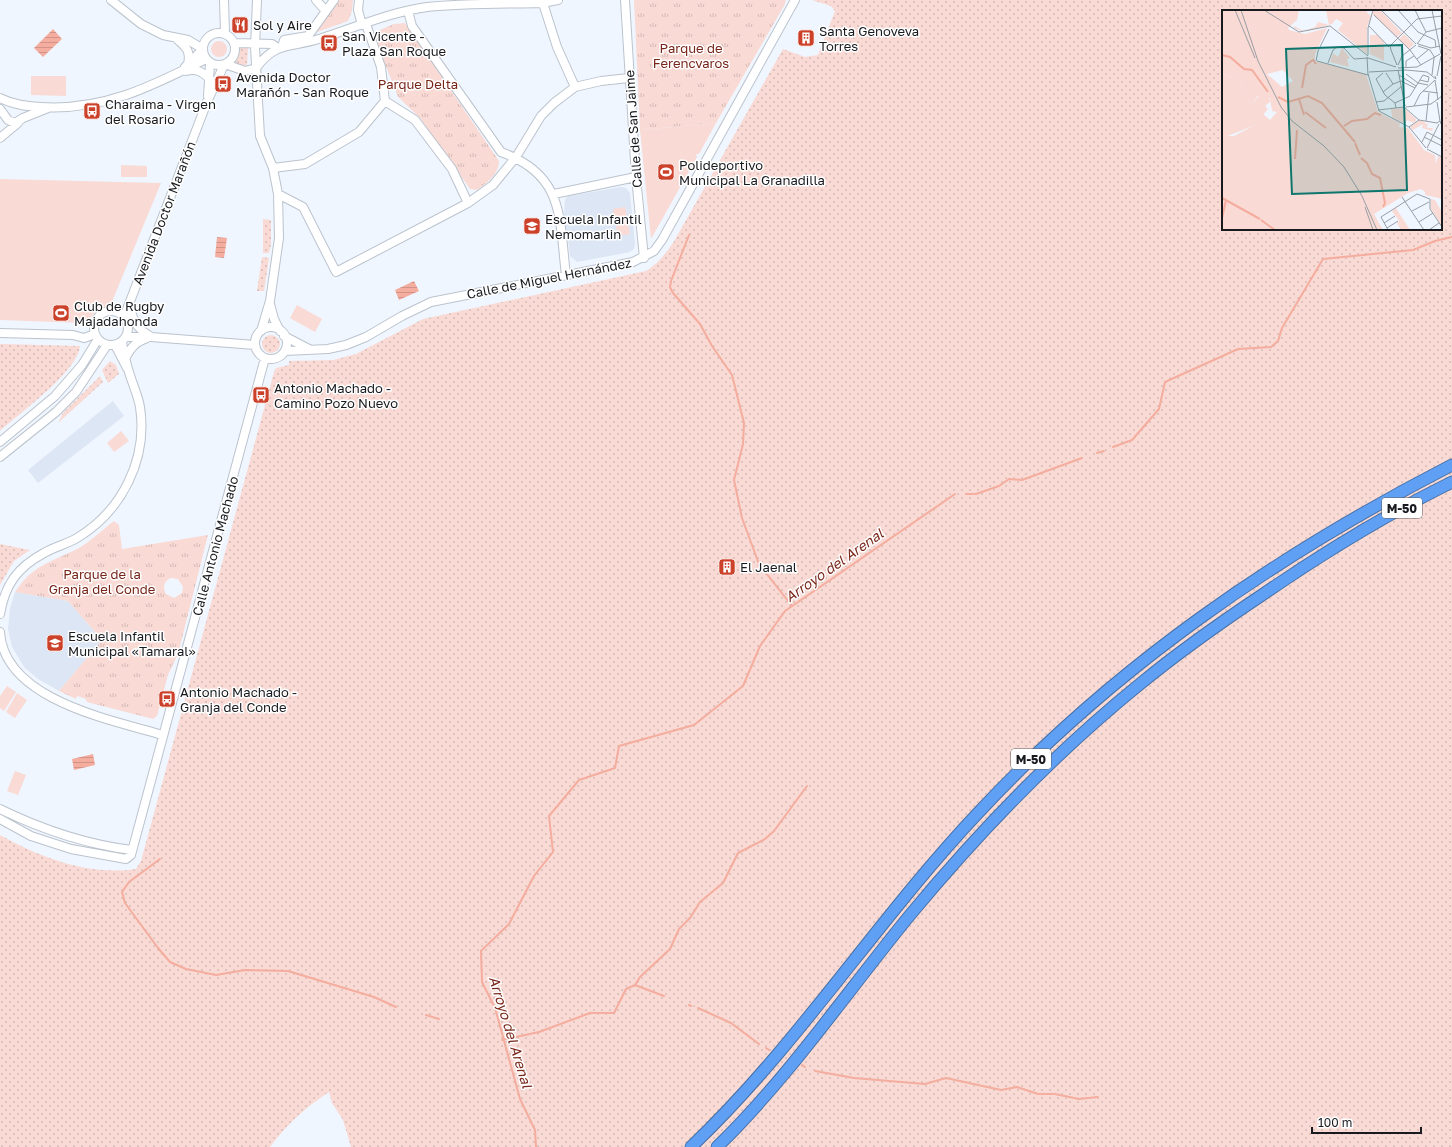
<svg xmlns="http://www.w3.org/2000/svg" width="1452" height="1147" font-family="'Golos Text',sans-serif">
	<defs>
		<pattern id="grass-dots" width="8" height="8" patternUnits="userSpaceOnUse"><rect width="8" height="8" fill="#f9dad4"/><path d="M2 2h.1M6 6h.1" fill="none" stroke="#d5bab6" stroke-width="1.8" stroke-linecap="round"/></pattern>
		<pattern id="park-tufts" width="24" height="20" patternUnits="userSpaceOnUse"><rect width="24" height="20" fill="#f9dad4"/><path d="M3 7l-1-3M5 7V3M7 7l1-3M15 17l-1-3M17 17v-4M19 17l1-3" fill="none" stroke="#d5bab6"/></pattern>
		<pattern id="water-rules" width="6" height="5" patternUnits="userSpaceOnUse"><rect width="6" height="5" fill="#f4ad9e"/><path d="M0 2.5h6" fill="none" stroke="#d09488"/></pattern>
	</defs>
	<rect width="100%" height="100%" fill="#f0f6ff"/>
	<path fill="#dde6f4" d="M621,187l5,1 4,5 5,51 -1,5 -4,3 -53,10 -7,-6 -3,-24 -4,-3 2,-30 3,-3z
		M113,401l11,15 -86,67 -10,-13z
		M15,592l53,9 34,39 -43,51 -21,-12 -14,-12 -12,-20 -4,-18 2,-21z"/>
	<path fill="url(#grass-dots)" fill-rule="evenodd" d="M812,0h640v1147h-1101l-8,-27 -11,-17 -3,-11c-24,16 -42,32 -59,55h-270v-312c41,23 89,41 136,34l5,-8 133,-489 2,-4 13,-3v-4l44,-1 23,-6 67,-35 223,-48c12,-7 19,-17 27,-28l110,-194 22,8 13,-2 17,-44 -4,-5zM1223,11h218v218h-218z
		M240,47l8,1 -1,17h-13l5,-10z
		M263,219l8,1v25l-2,8h-6z
		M262,257l7,1 -5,33h-7z
		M262 344a9 9 0 1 1 18 0a9 9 0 1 1-18 0Z
		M0,344l80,2c-2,25 -60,67 -80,85z
		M110,361l6,4 3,9 -11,9 -6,-13z
		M100,376l3,6 -45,41 5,-10z
		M0,544l30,6 -16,11 -14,24z"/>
	<path fill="url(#park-tufts)" fill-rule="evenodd" d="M338,0h15l-1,11 -4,10 -31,11z
		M634,0h152l-2,6 -68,117 -76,7z
		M405,23l94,138c0,13 -12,22 -22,29l-7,-1 -50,-71 -22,-21 -25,-64 21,-9z
		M114,521l5,4 3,24 86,-14 -30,119 -10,21 -11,41 -4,3 -66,-17 -1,-3 -9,-3 -1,3 -17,-8 43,-51 -34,-39 -53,-9c18,-27 34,-29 62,-43 13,-7 25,-19 37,-28zM171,578l7,1 5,8 -1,6 -8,5 -8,-4c-4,-7 -2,-13 5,-16z"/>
	<path fill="#f9dad4" d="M211 49a8 8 0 1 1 16 0a8 8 0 1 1-16 0Z
		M31,76h35v20l-35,-1z
		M716,123l-17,31h-3l1,3 -46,82 -11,-109z
		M121,165l26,1v11h-26z
		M0,179l161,4 -50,121 -18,10 -5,7 -5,2 -83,-3z
		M625,207l5,27 -12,2 -5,-27z
		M297,305l25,14 -7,13 -25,-14z
		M121,431l8,10 -15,11 -7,-9z
		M7,686l9,6 -12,19 -4,-3v-12z
		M17,693l10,7 -12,18 -9,-6z
		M15,771l11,4 -8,20 -11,-4z"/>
	<path fill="url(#water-rules)" d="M53,29l9,10 -19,18 -9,-9z
		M217,237l10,1 -3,20 -9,-1z
		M414,281l5,10 -20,9 -4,-10z
		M93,754l2,11 -21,5 -2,-11z"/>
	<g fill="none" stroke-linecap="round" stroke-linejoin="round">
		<path stroke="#f4ad9e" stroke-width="2" d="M689,235l-18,46 -1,6 3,6 27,31 12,22 20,29 12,48 -1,21 -9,36 8,38 17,46 33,42
			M1113,447l19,-7 27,-31 6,-27 73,-33 33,-2 7,-6 4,-13 41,-69 90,-9 22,-9 17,-4
			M1097,453l7,-2
			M966,494h10l23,-8 10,-7 13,1 60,-22
			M160,859l-31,23 -7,10 3,11 33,45 12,14 16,7 30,6 29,-5 43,1 86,26 22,10
			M635,985l5,-8 30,-28 9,-20 11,-11 10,-16 23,-19 15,-30 27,-14 9,-8 33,-45
			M689,1005l2,1
			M698,1008l33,15 28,21
			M426,1015l13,4
			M502,1040l37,-8 51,-19h24l12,-24 9,-4 29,11
			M766,1048l3,2
			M802,1065l3,2
			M815,1071l39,7 71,6 21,-6 55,12 16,-3 21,7h17l24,5 19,-2
			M536,1147l-1,-17 -15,-31 -25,-91 -13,-26 -1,-31 28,-27 25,-48 19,-24 -4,-36 30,-36 36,-12 4,-22 75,-21 49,-39 17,-40 25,-35 170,-117"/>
		<defs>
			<path id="minor" d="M111,0l30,24 22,11 25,5 15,9
				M224,0l1,33
				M257,0l-2,47 5,89 13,32 5,26 1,44 -9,63 -9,30
				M316,0l10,11
				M359,0l-1,10 4,15
				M542,0l15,47 18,40
				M625,0l11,177 8,81
				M408,11l4,15 89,126c64,23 58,66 65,123
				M366,24l15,43 4,34 30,19 37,49 16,34
				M203 49a16 16 0 1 1 32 0a16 16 0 1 1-32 0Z
				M177,39c9,8 14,12 11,25
				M234,43l38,1 6,4
				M282,47l2,-7 24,-4 26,-36
				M225,64l20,7 11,-3c20,-27 34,-20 63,-29 35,-11 71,-27 108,-32 38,-4 77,-3 115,-4l16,-3
				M185,67l18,-18
				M186,71c11,-3 16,1 24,8
				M208,96l2,-33
				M0,98c14,7 26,8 41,9 63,4 111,-21 165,-48
				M0,109l8,11 7,3 8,-5 25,-10
				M0,138l18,-15
				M273,168l32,-4 54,-32 26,-31
				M278,194l25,13 33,65 132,-69 25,-18 23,-28 25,-41 13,-13 21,-16 26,-6 28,-3
				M554,194l82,-17
				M130,304c2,16 6,24 20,32
				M270,304l4,15 6,12
				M94 328a17 17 0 1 1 34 0a17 17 0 1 1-34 0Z
				M124,317l83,-215 17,-37
				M255 343a16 16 0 1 1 32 0a16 16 0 1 1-32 0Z
				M0,333l73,2 11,3 11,-4
				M284,336l25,13
				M126,337h25l104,8
				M115,345l12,23
				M285,351l43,-2 18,-4 20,-8 36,-21 29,-14 202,-40 21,-11 8,-11 133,-240
				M126,357c5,-10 10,-15 21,-19
				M0,442l55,-46 27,-31 16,-26
				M0,457l56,-45 20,-20 31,-47
				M0,614c5,-30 18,-47 44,-61 10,-6 23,-9 33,-15 45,-27 71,-79 63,-131 -2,-12 -8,-24 -11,-35 -3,-9 -5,-20 -7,-29
				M0,632c4,68 112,88 163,103
				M0,809c43,21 84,35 132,41
				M0,819l31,17 40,13 55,10 5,-4 134,-497"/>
			<path id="highway" d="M691,1147c107,-102 186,-227 287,-334 136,-146 297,-257 474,-348
				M717,1147c72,-70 129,-154 193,-232 69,-83 146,-163 230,-231 39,-32 80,-61 122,-89 61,-42 123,-80 190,-113"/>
		</defs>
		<use href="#minor" stroke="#bbc3cd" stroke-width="10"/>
		<use href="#highway" stroke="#4771a9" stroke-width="13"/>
		<use href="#minor" stroke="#fff" stroke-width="8"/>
		<use href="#highway" stroke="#60a0f4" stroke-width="11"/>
	</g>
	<defs>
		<symbol id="restaurant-square" viewBox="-11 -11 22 22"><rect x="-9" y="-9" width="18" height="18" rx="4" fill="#cc412a" stroke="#fff"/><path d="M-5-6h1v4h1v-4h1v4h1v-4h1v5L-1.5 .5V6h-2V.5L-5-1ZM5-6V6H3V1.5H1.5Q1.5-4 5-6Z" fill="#fff"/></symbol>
		<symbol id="building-square" viewBox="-11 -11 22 22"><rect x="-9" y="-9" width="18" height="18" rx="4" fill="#cc412a" stroke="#fff"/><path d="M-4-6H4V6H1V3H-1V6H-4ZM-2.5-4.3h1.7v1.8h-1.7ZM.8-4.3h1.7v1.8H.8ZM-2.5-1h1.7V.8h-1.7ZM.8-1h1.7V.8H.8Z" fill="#fff"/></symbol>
		<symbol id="bus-square" viewBox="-11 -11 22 22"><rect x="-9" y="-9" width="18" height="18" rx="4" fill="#cc412a" stroke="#fff"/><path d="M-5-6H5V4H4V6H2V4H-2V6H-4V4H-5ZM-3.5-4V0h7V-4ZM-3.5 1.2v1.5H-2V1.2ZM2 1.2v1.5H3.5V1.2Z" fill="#fff"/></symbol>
		<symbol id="stadium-square" viewBox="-11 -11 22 22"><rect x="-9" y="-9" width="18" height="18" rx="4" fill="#cc412a" stroke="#fff"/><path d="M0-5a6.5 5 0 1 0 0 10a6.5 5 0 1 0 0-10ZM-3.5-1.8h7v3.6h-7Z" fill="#fff"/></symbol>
		<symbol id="school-square" viewBox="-11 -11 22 22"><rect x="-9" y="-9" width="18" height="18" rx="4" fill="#cc412a" stroke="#fff"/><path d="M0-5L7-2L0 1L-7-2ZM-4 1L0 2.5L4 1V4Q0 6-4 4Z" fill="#fff"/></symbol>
	</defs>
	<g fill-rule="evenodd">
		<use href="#restaurant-square" x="230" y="15" width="20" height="20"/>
		<use href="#building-square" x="796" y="28" width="20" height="20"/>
		<use href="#bus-square" x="319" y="33" width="20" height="20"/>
		<use href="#bus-square" x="213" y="74" width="20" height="20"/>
		<use href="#bus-square" x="82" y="101" width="20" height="20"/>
		<use href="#stadium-square" x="656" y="162" width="20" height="20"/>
		<use href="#school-square" x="522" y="216" width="20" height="20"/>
		<use href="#stadium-square" x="51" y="303" width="20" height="20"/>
		<use href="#bus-square" x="251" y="385" width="20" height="20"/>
		<use href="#building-square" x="717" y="557" width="20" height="20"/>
		<use href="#school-square" x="45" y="633" width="20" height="20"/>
		<use href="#bus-square" x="157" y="689" width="20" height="20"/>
	</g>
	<g text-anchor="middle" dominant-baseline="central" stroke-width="3" stroke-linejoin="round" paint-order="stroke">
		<g fill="#fff" stroke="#5d5f62" stroke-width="1">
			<rect x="1382" y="498" width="40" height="20" rx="3"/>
			<rect x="1011" y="749" width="40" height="20" rx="3"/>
		</g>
		<g font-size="12" font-weight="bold" fill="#181a1e">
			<text x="1402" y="508">M-50</text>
			<text x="1031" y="759">M-50</text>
		</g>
		<g font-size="13" fill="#181a1e" stroke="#fff" text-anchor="start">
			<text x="253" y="25">Sol y Aire</text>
			<text x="819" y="31">Santa Genoveva<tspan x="819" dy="15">Torres</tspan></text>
			<text x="342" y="36">San Vicente -<tspan x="342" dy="15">Plaza San Roque</tspan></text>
			<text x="236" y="77">Avenida Doctor<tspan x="236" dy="15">Marañón - San Roque</tspan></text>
			<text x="105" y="104">Charaima - Virgen<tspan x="105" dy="15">del Rosario</tspan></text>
			<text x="679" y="165">Polideportivo<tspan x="679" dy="15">Municipal La Granadilla</tspan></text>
			<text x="545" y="219">Escuela Infantil<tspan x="545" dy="15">Nemomarlin</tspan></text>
			<text x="74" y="306">Club de Rugby<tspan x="74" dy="15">Majadahonda</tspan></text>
			<text x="274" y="388">Antonio Machado -<tspan x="274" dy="15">Camino Pozo Nuevo</tspan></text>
			<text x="740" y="567">El Jaenal</text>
			<text x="68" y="636">Escuela Infantil<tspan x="68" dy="15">Municipal «Tamaral»</tspan></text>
			<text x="180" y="692">Antonio Machado -<tspan x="180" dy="15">Granja del Conde</tspan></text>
		</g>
		<g font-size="13" fill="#772518" stroke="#fff">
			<text x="691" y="48">Parque de<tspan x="691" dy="15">Ferencvaros</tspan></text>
			<text x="418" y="84">Parque Delta</text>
			<text x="102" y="574">Parque de la<tspan x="102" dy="15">Granja del Conde</tspan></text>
		</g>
		<g font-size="13" fill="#181a1e" stroke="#fff">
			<text transform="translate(633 129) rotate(-94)">Calle de San Jaime</text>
			<text transform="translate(164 213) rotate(-69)">Avenida Doctor Marañón</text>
			<text transform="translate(549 278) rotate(-11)">Calle de Miguel Hernández</text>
			<text transform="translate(215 546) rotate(-75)">Calle Antonio Machado</text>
		</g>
		<g font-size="14" font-style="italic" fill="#7a281b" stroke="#fff">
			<text transform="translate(834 565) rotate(-35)">Arroyo del Arenal</text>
			<text transform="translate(511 1032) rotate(73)">Arroyo del Arenal</text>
		</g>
	</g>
	<g transform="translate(1222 10)">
		<rect width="220" height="220" fill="#f0f6ff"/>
		<path d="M0,0h77l-2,10 -9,8 1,2 16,4 22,-6 -12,26v7l51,13 12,38 22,11 -1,4 9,1 16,22 11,5 1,9 2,-8 4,2v41l-17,-4v-3l-4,-3 -13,4 -34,21 9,16h-161v-94h12l19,-10 10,-12 7,6 7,-8 -5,-1 -2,-13 -8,5 -4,-8 -6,10 -13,-24 -17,-8zM61,60l10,11 -11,6 -15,-13zM104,0h45l-5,2 5,4 -4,11v27l-29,-24 5,-7 -7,-4 -4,5 -24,7h-7l-7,-3v-2l10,5 11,-4 3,-5 11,3zM174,198l14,22h-9l-4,-7 2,-2 -7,-10z" fill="#f9dad4" fill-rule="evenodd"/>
		<path d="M0,63l17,8 13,24 8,-11 2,9 4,-7 5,5 -6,5 3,3 -15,17 -28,11 -3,-1z" fill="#f9dad4"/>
		<path d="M151,0h7l22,23 -5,4 -25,-23zM182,24l10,10 -5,5 -10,-10zM120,38l8,10 -3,1 2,8 -19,-5 3,-9 5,4zM182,98l12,11v2l-3,2 -6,-3 -2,4 -13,-7 -1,-8zM209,189l4,1 7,12v14l-11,-17z" fill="#f9dad4"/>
		<path d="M155,25l7,7v19l-14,-7v-19zM198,110l5,2 -1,1 4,1 -1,4h6l-1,3 -10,-3 1,-4 -10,6 -3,-3z" fill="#f9dad4"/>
		<path fill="none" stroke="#f4ad9e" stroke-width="2" d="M0,45l8,2 14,12 8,1 16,22M80,78l4,-23 7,-5 3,4M56,87l10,5 20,-6 14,7 33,39M77,89l5,16M83,102l21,16M122,116l8,-5 15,-2 8,-6 6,2M133,133l5,12M139,148l6,5 5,11 8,4 5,25 -2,4M73,149l2,-29M0,188l38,21M0,208l4,-18M39,210l14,10"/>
		<path fill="none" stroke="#9a9ea5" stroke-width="1" d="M13,0l20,48M19,0l17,51 23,46 11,14 32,25 20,21 18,29 15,34M42,0l35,22 31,-6 38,30M159,0l35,34M176,0l20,22 17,8 1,7M193,0l11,22M210,0l9,44M152,5l36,35 11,15M147,16l20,21M195,34l9,-12 16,-4M196,34l13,4 9,-2M196,36l12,4 5,8M169,40l-1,-4 27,-27 25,-3M169,40l6,15M146,45v-27l5,-18M146,48l28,9M195,49l11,-9M94,51l2,-10 11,-22M95,51l51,14 -1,-18M106,53l5,-13 4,-3 7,1 10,11 14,-1M176,55l4,-9 14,-11M184,57v-6l8,-5M176,58l19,-1 23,-13M176,60l7,36M147,62l37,-2 21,2 9,7 -1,-3M161,63l-7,6 9,16 10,8 1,5M164,63l7,11M146,64l11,37 30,16 17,21M184,64l12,9 10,2M177,65l17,11M210,65l2,-17M215,66l4,-20M198,70l8,2 1,-5M213,70l3,20M179,71l14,7M201,81l15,2M161,82l10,-8 8,-3M154,92l8,-1 18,-15M215,92l3,19M173,93l15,-7 13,-21 6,2M192,96l6,-12 15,-14M182,97l15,13 18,3 3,-2 1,3M184,97l25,-3 11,-8M156,100l26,-3M204,111l3,-28M187,117l10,-7M202,127l18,9M200,132l5,-10 15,8M205,138l12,-24M205,139l15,8M180,187l22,33M208,189v10l12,18M143,197l8,23M190,201l17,-9M197,212l14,-9M162,213l11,-7M165,218l11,-7M166,220l-7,-13 36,-23 13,5M207,220l10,-7"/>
		<path fill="#0f766e" fill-opacity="0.15" stroke="#0f766e" stroke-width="2" d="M180,35l5,145 -115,4 -6,-145z"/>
		<rect width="220" height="220" fill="none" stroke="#181a1e" stroke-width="2"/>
	</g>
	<path d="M1312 1127v6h109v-6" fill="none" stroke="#181a1e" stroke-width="2"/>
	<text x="1318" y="1127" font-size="12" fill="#181a1e" stroke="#ffffff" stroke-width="3" paint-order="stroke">100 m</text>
</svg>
